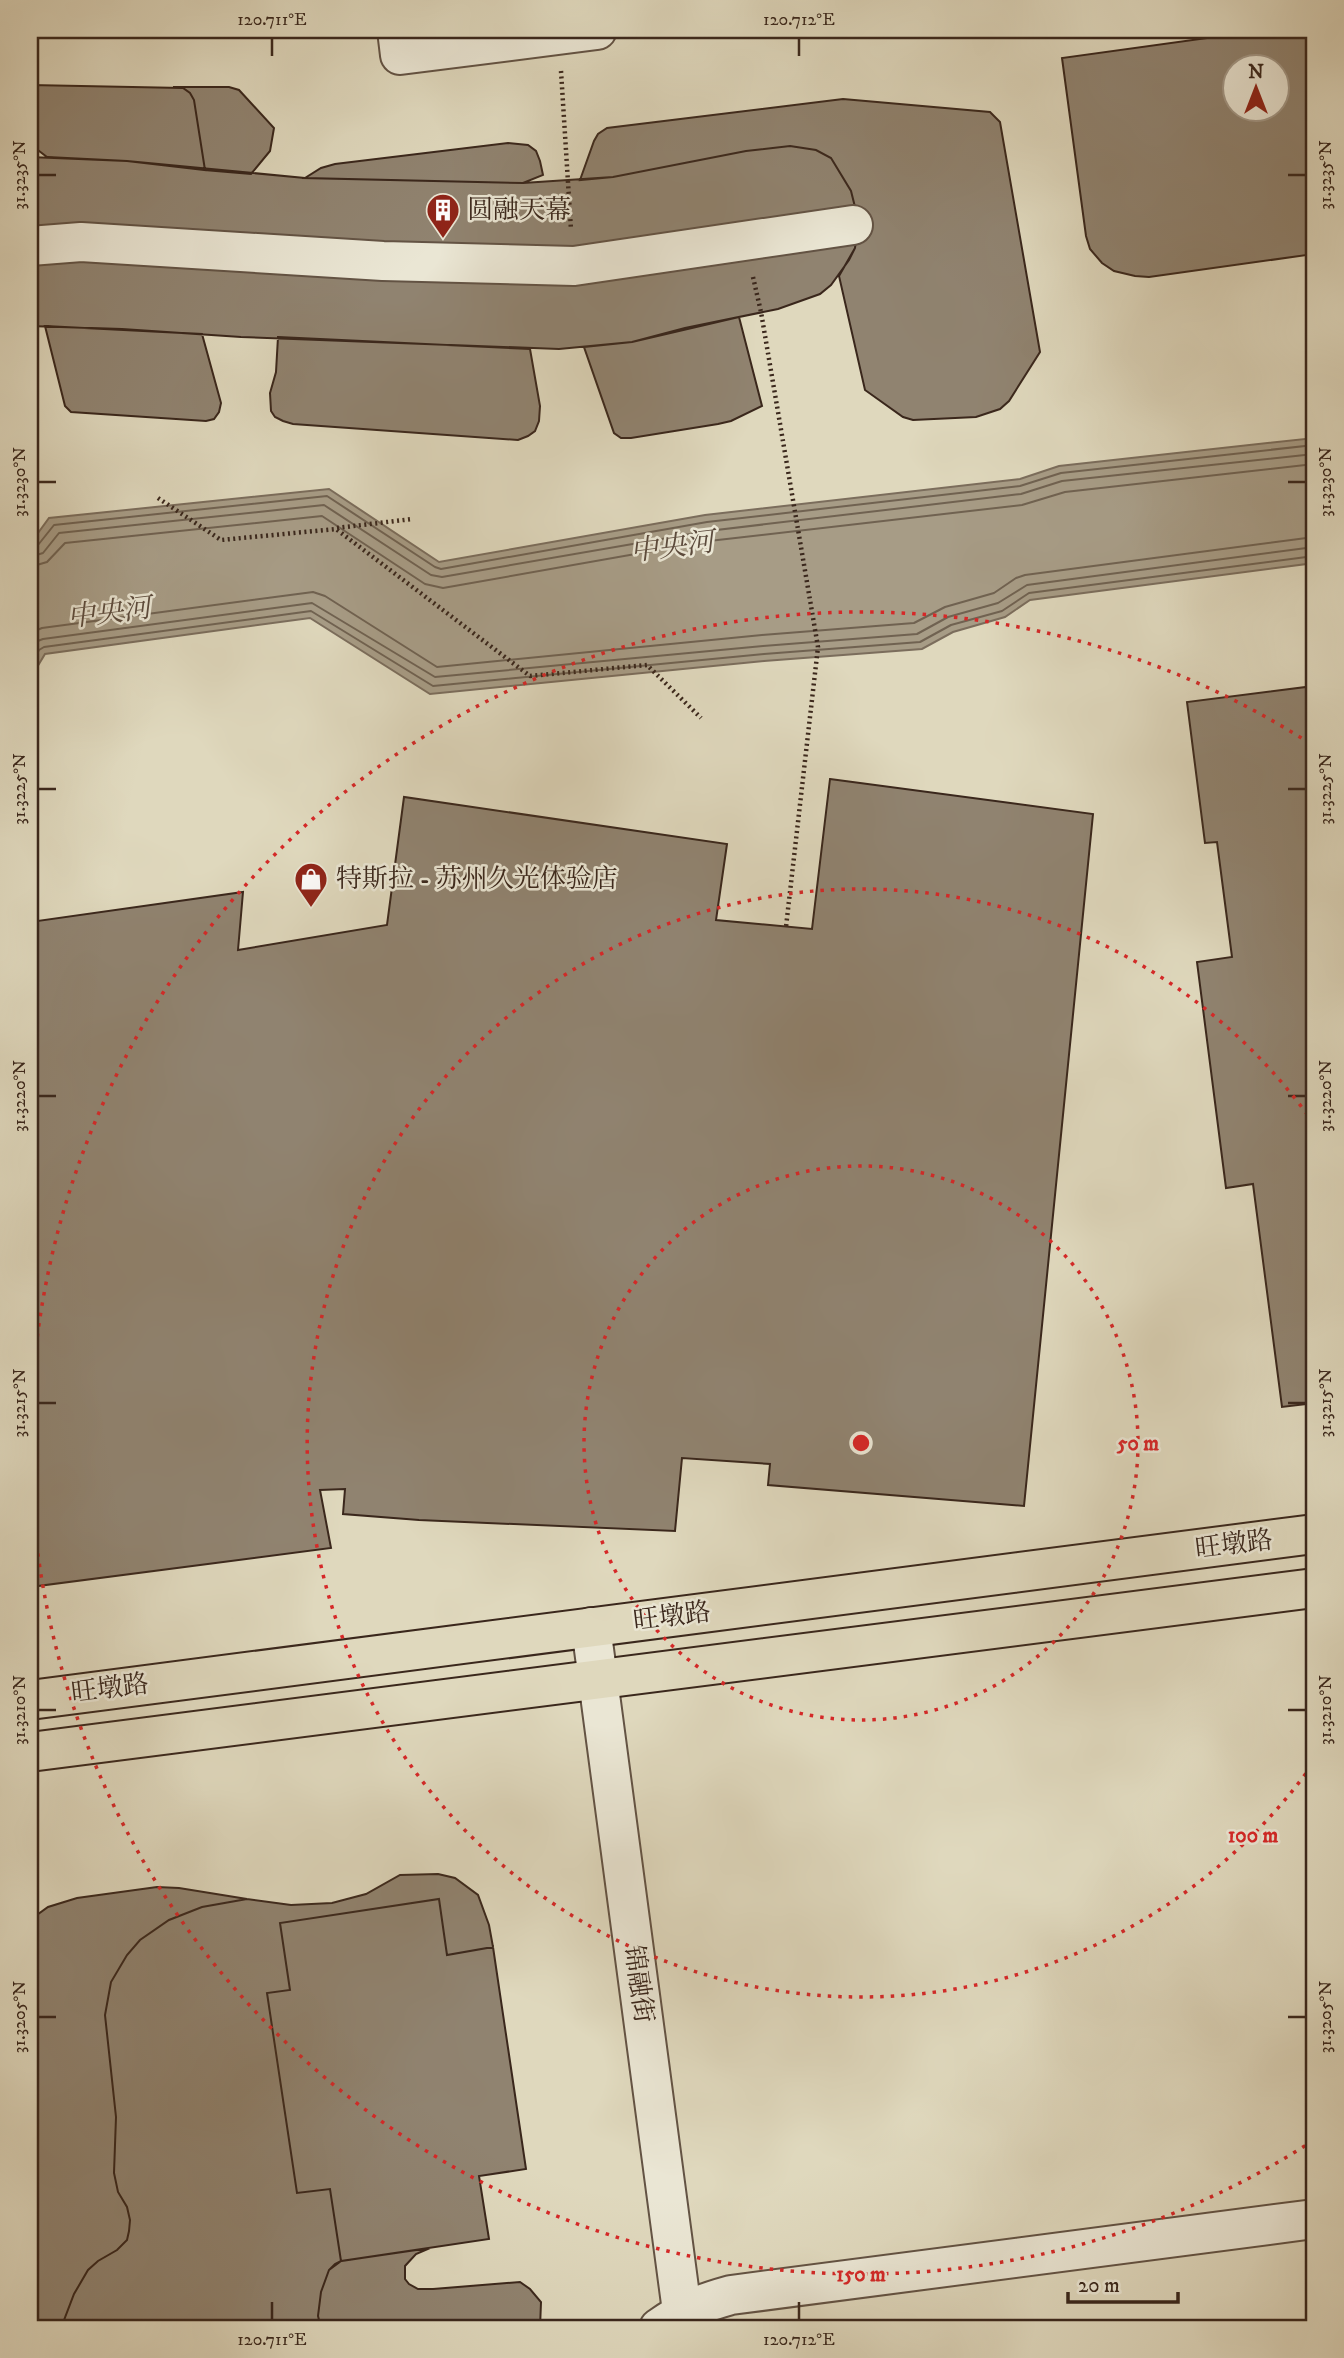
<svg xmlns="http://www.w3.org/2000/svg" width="1344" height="2358" font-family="'IM FELL DW Pica','Noto Serif SC',serif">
	<rect width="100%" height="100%" fill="#dfd8bd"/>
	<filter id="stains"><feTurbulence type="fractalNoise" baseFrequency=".00286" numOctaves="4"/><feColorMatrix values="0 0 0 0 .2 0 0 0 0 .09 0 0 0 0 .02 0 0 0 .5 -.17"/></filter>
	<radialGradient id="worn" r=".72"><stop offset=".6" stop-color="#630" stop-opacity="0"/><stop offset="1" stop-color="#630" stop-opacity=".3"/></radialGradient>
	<path fill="#a79c86" stroke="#7b6d5c" stroke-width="2" d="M1314,438v125l-284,37 -25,17 -52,15 -31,17 -158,12 -334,33 -120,-76 -265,36 -15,25v-135l19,-26 280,-29 110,73 266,-47 315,-36 39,-13z"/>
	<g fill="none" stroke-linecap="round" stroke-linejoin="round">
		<path stroke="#706251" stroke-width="2" d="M30,548l8,-3 16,-20 273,-29 108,71 6,2 266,-47 313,-36 41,-13 253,-28
			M30,557l13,-4 16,-20 265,-28 107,70 11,2 266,-46 313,-37 41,-13 252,-27
			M30,567l17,-5 18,-19 257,-27 103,68 18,4 266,-47 313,-36 43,-13 249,-28
			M30,633l12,-5 271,-36 12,4 112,71 325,-32 152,-12 31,-16 49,-14 22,-15 9,-3 289,-38
			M30,649l5,-7 8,-3 269,-36 123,74 328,-31 154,-12 31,-17 50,-14 29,-18 287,-38
			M30,666l9,-16 5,-3 267,-36 122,75 331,-32 156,-12 31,-17 51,-14 27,-18 285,-37"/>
	</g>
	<path fill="#908370" stroke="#3a271c" stroke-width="2" fill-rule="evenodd" d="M1265,30h49v224l-165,23 -14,-1 -21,-5 -12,-8 -12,-14 -4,-13 -24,-178zM1236,66h42v42h-42z
		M30,85l153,3 7,5 4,7 11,70 -78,-9 -80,-4 -17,-13z
		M173,87h56l10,3 35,38 -4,23 -19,23 -46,-4 -11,-70 -4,-7 -7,-5z
		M843,99l147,13 10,10 40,230 -31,49 -9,8 -24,8 -63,3 -10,-3 -38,-27 -26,-114 16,-28 2,-15 -2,-26 -4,-16 -20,-33 -15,-8 -26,-4 -44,5 -133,26 -33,3 14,-39 4,-7 9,-6z
		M508,143l20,2 8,6 4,10 3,14 -20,8 -218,-5 16,-10 14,-4z
		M790,146l26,4 15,8 20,33 4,16 2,26 -2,15 -6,12 -18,25 -11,9 -42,15 -93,19 -53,14 -73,7 -318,-12 -119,-8 -92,-3v-169l97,4 178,17 218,5 90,-6 133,-26z
		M739,317l23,89 -31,15 -13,3 -87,14h-10l-7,-5 -30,-86 48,-5z
		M45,326l157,8 19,69 -2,9 -5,7 -8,2 -135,-9 -6,-6z
		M278,337l252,12 10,57 -1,15 -4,10 -7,5 -10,4 -225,-16 -10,-3 -8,-4 -4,-6 -1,-18 6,-21z
		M1314,686v717l-32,4 -29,-223 -27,4 -29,-226 35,-5 -15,-115 -12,1 -18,-141z
		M830,779l263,35 -69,692 -256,-21 2,-21 -88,-6 -7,73 -256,-11 -76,-6 2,-25 -25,1 11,58 -301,39v-665l213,-30 -5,58 149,-25 17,-128 323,47 -11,76 96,9z
		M438,1874l17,4 23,17 11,30 4,22 -46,8 -8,-56 -159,24 10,67 -23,3 30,200 33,-4 11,72 -12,9 -8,22 -3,24 3,12h-260l13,-34 14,-24 10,-9 19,-11 10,-10 2,-9 1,-11 -3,-13 -9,-15 -4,-19 2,-56 -11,-102 6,-33 16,-27 13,-15 29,-20 33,-13 45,-8 44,6 41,-2 34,-9 34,-19z
		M157,1887l22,1 68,11 -45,8 -33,13 -29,20 -13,15 -16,27 -6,33 11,102 -2,56 4,19 9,15 3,13 -1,11 -2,9 -10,10 -19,11 -10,9 -14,24 -13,34h-21l-10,-32v-376l18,-13 29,-9z
		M439,1899l8,56 46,-8 33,222 -47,7 10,63 -148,22 -11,-72 -33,4 -30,-200 23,-3 -10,-67z
		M430,2248l-14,6 -11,12v13l4,5 9,5h15l87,-7 10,7 11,13 -1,26h-219l-3,-12 3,-24 8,-22 6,-6 6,-3z"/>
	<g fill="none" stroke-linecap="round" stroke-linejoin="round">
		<defs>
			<path id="minor" d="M397,30l3,25 197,-25
				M30,246l51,-4 302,19 191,5 279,-41
				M591,1627l91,684
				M659,2328c25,-18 43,-25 72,-33l583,-76"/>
			<path id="major" d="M30,1700l1284,-166
				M30,1752l1284,-164"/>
		</defs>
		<use href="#minor" stroke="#635344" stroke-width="42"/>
		<use href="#major" stroke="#3a271c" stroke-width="42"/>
		<path stroke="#3a271c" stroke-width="4.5" stroke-dasharray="2 3.5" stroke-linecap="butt" d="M561,71l10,159
			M753,277l8,35 57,335 -32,280
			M158,498l63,42 115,-11 194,147 117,-11 54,53
			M337,528l75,-9"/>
		<use href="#minor" stroke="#eae6d4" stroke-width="38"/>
		<use href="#major" stroke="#dfd8bd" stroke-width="38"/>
	</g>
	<path fill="none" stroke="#3a271c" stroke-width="2.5" d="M272,38v18M799,38v18M38,175h18M1288,175h18M38,482h18M1288,482h18M38,789h18M1288,789h18M38,1096h18M1288,1096h18M38,1403h18M1288,1403h18M38,1710h18M1288,1710h18M38,2017h18M1288,2017h18M272,2302v18M799,2302v18"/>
	<g fill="none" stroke="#d62828" stroke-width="3.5" stroke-dasharray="3.5 7">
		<circle cx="861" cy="1443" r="277"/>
		<path d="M1312 1765A554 554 0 1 1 1312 1121"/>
		<path d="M1314 2140A831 831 0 1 1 1314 746"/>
	</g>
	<defs>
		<symbol id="building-pin" viewBox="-11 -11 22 30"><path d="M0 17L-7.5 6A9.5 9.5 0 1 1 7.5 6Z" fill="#8f2418" stroke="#eae6d4"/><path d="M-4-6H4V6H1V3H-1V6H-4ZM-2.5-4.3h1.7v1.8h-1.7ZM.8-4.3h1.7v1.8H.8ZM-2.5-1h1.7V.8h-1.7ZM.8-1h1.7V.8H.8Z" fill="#fff"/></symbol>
		<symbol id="shop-pin" viewBox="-11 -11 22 30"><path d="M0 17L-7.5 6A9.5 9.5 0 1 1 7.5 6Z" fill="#8f2418" stroke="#eae6d4"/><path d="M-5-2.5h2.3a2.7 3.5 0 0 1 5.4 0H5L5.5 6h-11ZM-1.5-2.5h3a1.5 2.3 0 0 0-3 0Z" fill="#fff"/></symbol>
	</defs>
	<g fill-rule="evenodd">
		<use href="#building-pin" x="424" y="191" width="38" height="52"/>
		<use href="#shop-pin" x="292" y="860" width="38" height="52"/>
	</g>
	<g text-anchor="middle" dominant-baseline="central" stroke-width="5" stroke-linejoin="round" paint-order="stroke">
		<g font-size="26" fill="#3a271c" stroke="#eae6d4" text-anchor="start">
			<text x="467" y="210">圆融天幕</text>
			<text x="336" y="879">特斯拉 - 苏州久光体验店</text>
		</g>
		<g font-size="26" fill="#3a271c" stroke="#eae6d4">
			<text transform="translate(1234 1545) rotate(-7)">旺墩路</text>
			<text transform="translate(672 1617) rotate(-7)">旺墩路</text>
			<text transform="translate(110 1689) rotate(-7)">旺墩路</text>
			<text transform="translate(638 1984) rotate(82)">锦融街</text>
		</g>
		<g font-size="28" font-style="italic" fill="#5b4a3c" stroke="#eae6d4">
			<text transform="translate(672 547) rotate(-7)">中央河</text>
			<text transform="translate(109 613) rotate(-7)">中央河</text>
		</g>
	</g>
	<circle cx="861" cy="1443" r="10" fill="#d62828" stroke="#eae6d4" stroke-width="3.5"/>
	<g font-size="21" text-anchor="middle" font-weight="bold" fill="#d62828" stroke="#eae6d4" stroke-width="5" stroke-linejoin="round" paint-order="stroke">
		<text x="1138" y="1450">50 m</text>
		<text x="1253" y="1842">100 m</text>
		<text x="861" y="2281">150 m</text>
	</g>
	<rect width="1344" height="2358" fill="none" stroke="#dfd8bd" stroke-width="77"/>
	<g transform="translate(1256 88)"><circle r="33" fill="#eae6d4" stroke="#a49a8a" stroke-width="2"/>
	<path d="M0-5L12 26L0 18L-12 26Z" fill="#8f2418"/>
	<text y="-10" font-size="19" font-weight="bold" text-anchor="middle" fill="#3a271c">N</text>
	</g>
	<path d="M1068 2292v10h110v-10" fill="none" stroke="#3a271c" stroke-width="3.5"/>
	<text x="1078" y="2292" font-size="21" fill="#3a271c" stroke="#eae6d4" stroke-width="5" paint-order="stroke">20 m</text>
	<rect x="38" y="38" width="1268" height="2282" fill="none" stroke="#3a271c" stroke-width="2.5"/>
	<g font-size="18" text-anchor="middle" fill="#3a271c">
		<text x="272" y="25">120.711°E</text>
		<text x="799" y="25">120.712°E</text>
		<text transform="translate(19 175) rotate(-90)" y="6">31.3235°N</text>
		<text transform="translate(1325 175) rotate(-90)" y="6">31.3235°N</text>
		<text transform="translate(19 482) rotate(-90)" y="6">31.3230°N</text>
		<text transform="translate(1325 482) rotate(-90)" y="6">31.3230°N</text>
		<text transform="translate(19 789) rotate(-90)" y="6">31.3225°N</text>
		<text transform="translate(1325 789) rotate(-90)" y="6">31.3225°N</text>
		<text transform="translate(19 1096) rotate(-90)" y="6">31.3220°N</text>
		<text transform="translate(1325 1096) rotate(-90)" y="6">31.3220°N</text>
		<text transform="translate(19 1403) rotate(-90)" y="6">31.3215°N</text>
		<text transform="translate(1325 1403) rotate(-90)" y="6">31.3215°N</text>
		<text transform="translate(19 1710) rotate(-90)" y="6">31.3210°N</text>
		<text transform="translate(1325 1710) rotate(-90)" y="6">31.3210°N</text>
		<text transform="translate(19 2017) rotate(-90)" y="6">31.3205°N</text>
		<text transform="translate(1325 2017) rotate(-90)" y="6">31.3205°N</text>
		<text x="272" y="2345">120.711°E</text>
		<text x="799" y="2345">120.712°E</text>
	</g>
	<rect width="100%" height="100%" filter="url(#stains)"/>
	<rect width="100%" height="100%" fill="url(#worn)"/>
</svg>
